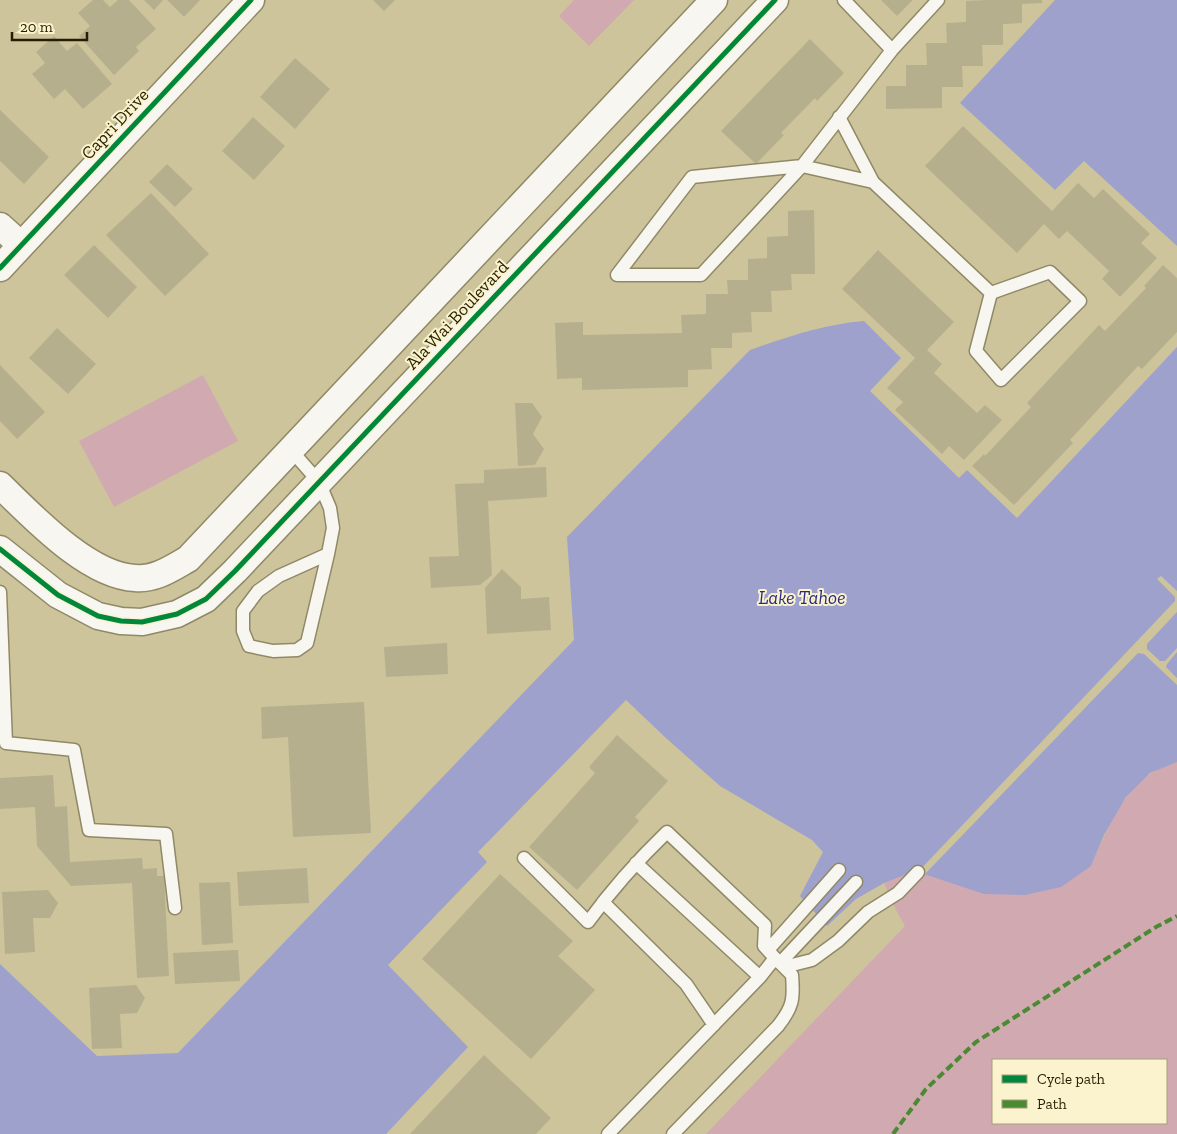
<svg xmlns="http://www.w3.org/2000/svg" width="1177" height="1134" font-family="'Zilla Slab',serif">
	<rect width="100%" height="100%" fill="#cdc49b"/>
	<path fill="#d1a9b0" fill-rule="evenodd" d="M574,0h60l-45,46 -30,-30z
		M203,375l35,66 -124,66 -35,-66z
		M1177,762v372h-471l199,-208 -9,-16 -12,-27 31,-12 31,9 145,-14c13,-29 32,-77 61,-93 8,-5 17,-8 25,-11zM993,1060h173v63h-173z"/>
	<path fill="#9da1cc" d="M1055,0h122v246l-93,-85 -29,29 -95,-87z
		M864,321l37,37 -31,33 89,87 8,-8 50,48 160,-171v415l-27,11 -24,24 -22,38 -13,31 -30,21 -36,8 -41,-1 -69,-23 -31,12 -28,16 -29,27 -27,-30 23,-44 -11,-12 -92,-54 -54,-48 -40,-38 -148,152 9,10 -99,103 80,82 -82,87h-386v-170l97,92 81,-3 396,-413 -7,-103 183,-187c37,-13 75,-26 114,-29z"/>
	<path fill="#cdc49b" d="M1161,576l16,15v21l-30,32v5l13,12h5l12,-13v4l-10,12 -1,3 11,11v7l-33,-31 -6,-1 -213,221 -7,-2 257,-271v-4l-18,-18z"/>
	<path fill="#b6af8e" d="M93,0h10l7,7 8,-7h11l27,29 -20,18 3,4 -25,24 -35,-39 11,-10 -12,-13z
		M144,0h19l-9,10z
		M167,0h33l-16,17z
		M373,0h22l-11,11z
		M881,0h32l-16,16z
		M986,0h56v3l-20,1v19l-19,1v21h-21l1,21h-21l1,21h-21v21l-56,1v-23h20v-21h21l-1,-22h21l-1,-20 20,-1v-21z
		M54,36l13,15 10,-8 35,41 -29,25 -18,-20 -11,10 -22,-25 13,-11 -9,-11z
		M810,39l34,34 -27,28 -2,-3 -34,35 3,2 -28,29 -35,-33z
		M295,58l35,31 -35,40 -35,-32z
		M0,110l49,47 -25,27 -24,-23z
		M253,117l32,29 -31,34 -32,-29z
		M963,126l89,85 26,-28 16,15 9,-9 47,45 -9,9 16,15 -37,39 -18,-18 7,-8 -42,-40 -8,8 -15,-15 -27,29 -92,-87z
		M167,164l26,25 -18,18 -26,-25z
		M151,193l58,61 -44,42 -59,-61z
		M814,210l1,64h-24l1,16 -21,1 1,21h-21l1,20 -20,1v15h-21l1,21 -24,1v17l-106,3v-12l-25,1 -2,-56 28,-1v13l99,-2 -1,-18 25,-1v-20h22l-1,-14h21v-21l19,-1v-21l21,-1v-25z
		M94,245l43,42 -29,31 -44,-43z
		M878,250l76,72 -27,28 15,14 -8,9 43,40 8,-8 17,15 -38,40 -15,-14 -7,8 -47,-44 8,-8 -16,-14 28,-30 -73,-69z
		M1163,265l14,13v54l-35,37 -4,-3 -68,74 3,3 -59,62 -42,-39 12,-12 1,2 46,-49 -4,-4 72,-78 6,6 41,-43 -2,-2z
		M57,328l39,36 -28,30 -39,-36z
		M0,365l45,47 -28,27 -17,-18z
		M515,403h17l10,14 -9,17 11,15 -9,16 -17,1z
		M546,467l1,30 -59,4 4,74 -12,10 -49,3 -2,-31 30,-1 -4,-72 29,-1v-13z
		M502,569l19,18v12l28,-2 2,33 -64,4 -2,-46z
		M447,643l1,31 -62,3 -2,-30z
		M364,702l7,131 -78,4 -5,-100 -26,2 -1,-32z
		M617,735l51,46 -33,36 4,4 -62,69 -48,-43 66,-74 -6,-6z
		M53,775l2,32 12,-1 3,56 72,-4 1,11 14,-1v8h7l5,100 -32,2 -5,-95 -61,3 -34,-40 -2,-39 -35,2v-31z
		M307,868l2,35 -70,3 -2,-34z
		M500,874l73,67 -15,15 37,34 -64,69 -109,-100z
		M230,882l3,61 -31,2 -3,-62z
		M48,890l10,13 -8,15h-17l2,34 -30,2 -3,-62z
		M238,950l2,31 -65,3 -2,-31z
		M136,985l9,13 -8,15 -17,1 2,34 -30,1 -3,-61z
		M484,1055l67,63 -15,16h-126z"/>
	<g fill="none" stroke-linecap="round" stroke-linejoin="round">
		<defs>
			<path id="lane" d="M844,0l48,50
				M938,0l-46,50 -90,116 -101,109h-84l75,-98 110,-11 71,16 118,111 -15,58 25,29 79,-79 -30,-29 -59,21
				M839,117l34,65
				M291,450l28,32 11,26 3,20 -5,26 -21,89 -10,7 -24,1 -24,-5 -6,-15v-20l15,-20 21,-15 49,-22
				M0,592l6,151 68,7 15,80 77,4 9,74
				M524,858l64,64c24,-33 50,-62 79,-90l98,93 -1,21 11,12
				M636,863l124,114
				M603,902l83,82 28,41
				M768,950l71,-80
				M780,963l76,-81
				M784,967l28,-7 26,-19 30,-29 30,-19 20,-21
				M608,1134l152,-157 15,-19 17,17c2,24 1,32 -14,51l-105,108"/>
			<path id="street" d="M0,226l21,19
				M0,268l251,-268
				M0,485c32,31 88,91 135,93 20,2 37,-10 53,-19l526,-559
				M0,549l58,46 40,21 23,5 21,1 35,-8 29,-15 29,-28 540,-571"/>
		</defs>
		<use href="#lane" stroke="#908967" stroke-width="15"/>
		<use href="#street" stroke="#908967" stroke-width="29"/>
		<use href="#lane" stroke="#f8f6f0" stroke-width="12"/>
		<use href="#street" stroke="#f8f6f0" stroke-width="26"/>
		<path stroke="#498a32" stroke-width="4" stroke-dasharray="8 4" stroke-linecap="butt" d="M893,1134l33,-45 50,-47 180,-115 21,-11"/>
		<defs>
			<path id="cycleway" d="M0,268l251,-268
				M0,549l58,46 40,21 23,5 21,1 35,-8 29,-15 29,-28 540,-571"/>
		</defs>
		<use href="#cycleway" stroke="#faf3cd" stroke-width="8"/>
		<use href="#cycleway" stroke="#00873e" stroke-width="5"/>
	</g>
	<g text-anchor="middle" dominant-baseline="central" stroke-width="4" stroke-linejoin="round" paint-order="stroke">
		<g font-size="18" fill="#251e00" stroke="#faf3cd">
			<text transform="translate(115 124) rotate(-47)">Capri Drive</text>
			<text transform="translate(457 315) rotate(-47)">Ala Wai Boulevard</text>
		</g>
		<g font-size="19" font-style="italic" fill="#2c2982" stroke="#faf3cd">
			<text x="802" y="597">Lake Tahoe</text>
		</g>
	</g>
	<rect x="992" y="1059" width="175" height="65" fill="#faf3cd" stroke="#a59e7b"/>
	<rect x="1002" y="1075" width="25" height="8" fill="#00873e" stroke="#a59e7b"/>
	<text x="1037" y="1084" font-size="15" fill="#251e00">Cycle path</text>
	<rect x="1002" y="1100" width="25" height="8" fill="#498a32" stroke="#a59e7b"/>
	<text x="1037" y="1109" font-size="15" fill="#251e00">Path</text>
	<path d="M12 32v8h75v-8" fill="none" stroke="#251e00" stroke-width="2.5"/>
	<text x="20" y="32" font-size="15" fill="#251e00" stroke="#faf3cd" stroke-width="4" paint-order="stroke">20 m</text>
</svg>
